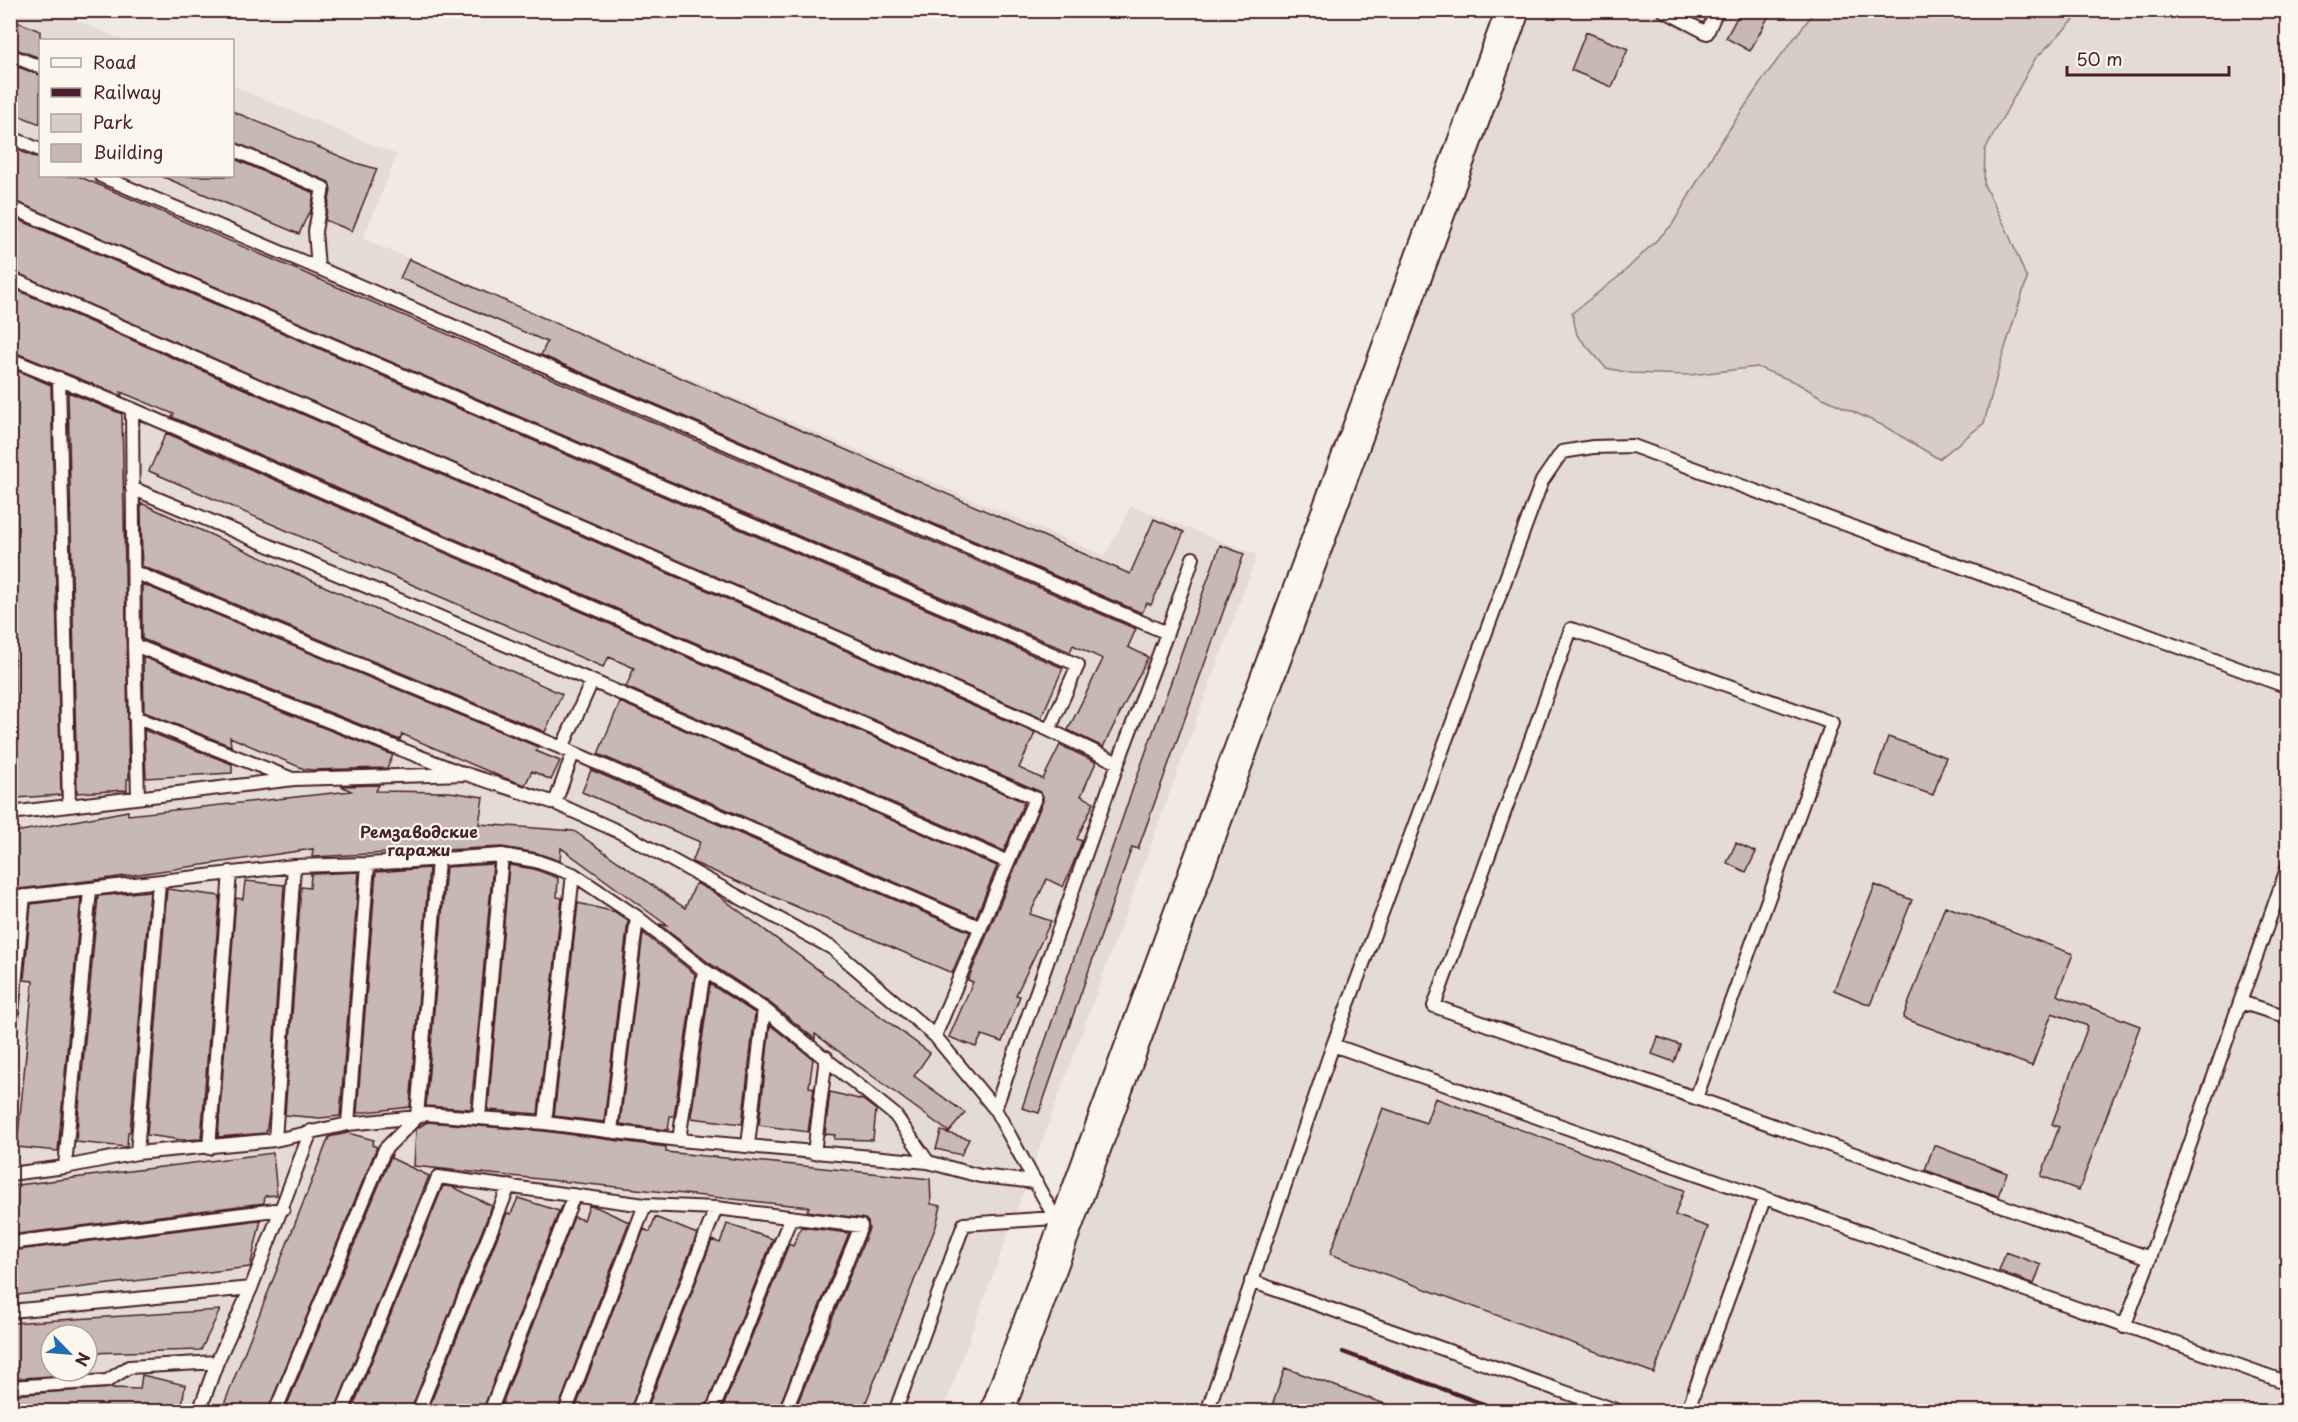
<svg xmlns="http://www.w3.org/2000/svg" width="2298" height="1422" font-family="'Playpen Sans',sans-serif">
	<rect width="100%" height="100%" fill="#f0eae0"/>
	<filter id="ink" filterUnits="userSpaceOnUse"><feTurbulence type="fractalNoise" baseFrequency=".0167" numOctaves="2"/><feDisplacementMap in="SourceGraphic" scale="12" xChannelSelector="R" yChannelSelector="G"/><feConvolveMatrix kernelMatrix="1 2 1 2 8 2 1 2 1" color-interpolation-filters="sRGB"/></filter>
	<g filter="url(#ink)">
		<path fill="#e4dbd2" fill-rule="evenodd" d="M10,11h43l71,29h-84v136h192l1,-90 164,69 -34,84 742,317 26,-50 126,49 -314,856h-932zM51,1335h36v36h-36z
			M1513,11h774v1400l-1290,1z"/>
		<path fill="#d8ccc6" stroke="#917678" stroke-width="1.5" d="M1815,11h268l-48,48 -50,91 -1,35 23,45 20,49 -26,82 -17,62 -45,36 -55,-33 -65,-30 -22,-13 -40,-16 -67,8 -59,-2 -25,-5 -29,-33 -5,-22 50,-39 50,-49 44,-76 50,-74z"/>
		<path fill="#c8b8b3" stroke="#4a1f2b" stroke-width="1.5" d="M1741,10h31l-22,41 -24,-13z
			M10,19l30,12v27l-30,-11z
			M1586,32l42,17 -16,38 -41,-17z
			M10,64l30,11v49l-30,-12z
			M232,111l124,52 21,6 -25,62 -27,-11 6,-30 -2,-8 -97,-41z
			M10,147l30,12v17h38l1058,453 -8,18 20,10 -45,90 -35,-17 35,-71 -30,-14 -3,7 -1060,-453z
			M232,158l82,35 -4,21h-2l-9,20 -138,-58h71z
			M10,216l1053,452 -22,50 -1031,-448z
			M409,259l721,315 24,-55 30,13 -33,73 -4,-2 -5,10 -601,-258 6,-13 -147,-64z
			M10,287l1025,446 -16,35 24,11 17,-34 36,17 -15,34 13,6 -17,37 5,2 -9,23 -10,23 -16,-8 -17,35 21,7 -35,74 4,1 -18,46 -20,-7 -6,12 -27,-10 24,-55 -5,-2 75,-179v-5l-4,-5 -867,-374 2,-3 -53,-22 1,4 -111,-45z
			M11,368l40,17 10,410 -45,3z
			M68,392l54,22 7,365h-2v11l-50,3z
			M166,433l858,369 -20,49 -378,-164 8,-19 -25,-11 -6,10 -454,-196z
			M141,503l421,191 -17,38 -403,-166z
			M1220,545l24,9 -106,295 -6,-2 -93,266 -17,-5 112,-323z
			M142,584l396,163 -2,4 24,10 -9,19 -19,-9 -7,14 -26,-9 -97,-42 -2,6 -258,-101z
			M143,657l250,98 -6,13 -75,2 -8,-1 -74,-32 1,9 -87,-34z
			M620,702l377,164 -21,51 -378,-163z
			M144,730l88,34v9l-86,5z
			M1888,737l58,20 -13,38 -58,-20z
			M591,770l379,162 -18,41 -260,-111 8,-20 -118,-50z
			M379,785l-3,6 74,1 33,5 -4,27 95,7 111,77 11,-25 19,10 215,160 -16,23 51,37 -16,19 -134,-98v5l-46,-37 -60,-39 -50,-39 9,2 -107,-78 -1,13 -23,-8 -35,-6 -190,10 1,-8 -209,30 -94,11v-57l118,-22v4l223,-24 -10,-5z
			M1736,843l20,9 -10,20 -19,-9z
			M493,864l-22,245 -45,-3 20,-239z
			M509,865l25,4 24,9 -1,19 5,1 -24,216 -50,-4z
			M429,868l-19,239 -53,6 19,-241z
			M359,872l-19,244 -20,2 -35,-3 16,-228 9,1 1,-14z
			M245,881l39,4 -15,229 -3,19 -48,4 18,-239 7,1z
			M1875,885l37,15 -42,105 -36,-15z
			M167,889l53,7 -19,243 -19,1 -35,-5z
			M150,891l-20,241h-2l-1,15 -51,-5 22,-246z
			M81,898l-23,253 -41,-4 16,-166 -9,-1 7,-76z
			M578,903l37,9 13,9 -24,201 -50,-6z
			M10,906h5l-5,41z
			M1945,906l128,48 -16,41 83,31 -61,164 -38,-14 18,-49 -7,-3 36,-98 -36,-13 -20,53 -129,-48z
			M643,933l52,41 -21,142h-4l-2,14 -48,-6z
			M710,984l45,29 -13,111 -51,-6z
			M770,1025l43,34 -4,28 5,1 -6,44 -49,-7z
			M1658,1037l22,8 -6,17 -22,-8z
			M830,1092l33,8 13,10 -3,30 -39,-1 1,-4 -10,-1z
			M1435,1098l249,92 -9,25 33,12 -54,146 -324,-119 53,-146 43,15z
			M427,1122l117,9 122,16v5l264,27 1,25 10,2 -5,20 -74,186h-68l75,-183 -1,-7 -3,-3 -58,-8 2,-4 -395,-41 2,-37z
			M941,1131l28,8 -8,16 -25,-6z
			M348,1133l26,7 -2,5 5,2 -110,265h-46l108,-275z
			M1934,1145l73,28 -9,23 -73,-26z
			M273,1153l4,42 -12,1 -1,7 -254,32v-49z
			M392,1154l-1,4 38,18 -95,236h-50z
			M443,1186l10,1 39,19 -82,206h-59z
			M518,1198l41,13 -77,201h-55l80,-199 4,1z
			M589,1206l7,1 33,15 -72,190h-58l75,-195 10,3z
			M655,1217l42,17 -68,178h-55l70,-183 6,3z
			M261,1220l-11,47 -240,29v-45z
			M727,1224l46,15 -69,173h-58l66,-172 8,3z
			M801,1227l48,6 -72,179h-56l68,-168 4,2z
			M2006,1252l35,13 -7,19 -35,-13z
			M220,1310l-19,40 -114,3v-18h-36v41l-41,3v-56z
			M1285,1368l114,41 -1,3h-128z
			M142,1375l43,10 -4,27h-171v-17l102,-7 28,1z"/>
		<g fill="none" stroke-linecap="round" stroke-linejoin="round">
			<defs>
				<path id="lane" d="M1663,10l44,23 10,-23
					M10,55l30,12
					M10,137l30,13
					M232,149l91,39 -8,43 3,37 849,365 -49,130 -123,346 66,120
					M101,176l217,92
					M10,207l1068,458 -29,65
					M10,278l1039,452 69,33
					M10,359l122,50 903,389 -100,238
					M59,378l10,427
					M132,409l2,236 4,152
					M132,488l460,193 416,181
					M134,572l428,176 417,179
					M1167,633l26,-75
					M134,645l325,127
					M135,717l155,61
					M562,748l30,-67
					M555,803l18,-50
					M10,813l284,-34 172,-5 89,29 69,31 208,114 103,88 60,73
					M10,898l284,-32 74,-2 134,-9 34,6 37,13 64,43 67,53 60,39 131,106 33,47
					M2240,1002l48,15
					M10,1033l14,-137
					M1333,1045l955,338
					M1696,1098l136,-375 -261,-94 -137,377 716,252
					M479,1117l23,-262
					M545,1123l28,-249
					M348,1124l20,-260
					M611,1131l26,-214
					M275,1140l19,-274
					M679,1140l25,-170
					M748,1145l16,-136
					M209,1148l21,-276
					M137,1153l22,-271
					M814,1153l12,-96
					M65,1167l25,-277
					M10,1174l55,-7 72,-14 138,-13 73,-16 69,-7 9,-3 119,9 134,17 249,22 52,14 56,6
					M10,1243l273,-34
					M1251,1281l370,131
					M10,1311l241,-23
					M2124,1327l26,-69 138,-392
					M10,1387l97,-6 22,-14 88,-5
					M199,1412l18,-50 34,-74 60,-157
					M275,1412l110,-263 32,-32 21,-257
					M342,1412l96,-235 207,28 71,3 145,18 -76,186
					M418,1412l91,-226
					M490,1412l84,-217
					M565,1412l80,-207
					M637,1412l79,-204
					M712,1412l79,-195
					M895,1412l69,-188 90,-6
					M1207,1412l126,-367 209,-564 20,-29 31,-5 40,-1 655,241
					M1687,1412l77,-213"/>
				<path id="secondary" d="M997,1412l516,-1402"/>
			</defs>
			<use href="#lane" stroke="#4a1f2b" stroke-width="16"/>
			<use href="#secondary" stroke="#4a1f2b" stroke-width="36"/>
			<use href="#lane" stroke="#fbf7ec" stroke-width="12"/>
			<use href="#secondary" stroke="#fbf7ec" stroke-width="32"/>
			<path stroke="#4a1f2b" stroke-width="4.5" d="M1343,1352l162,60"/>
		</g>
	</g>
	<g text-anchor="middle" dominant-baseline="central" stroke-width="4.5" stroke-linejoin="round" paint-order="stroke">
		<g font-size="16" font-weight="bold" fill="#4a1f2b" stroke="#fbf7ec">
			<text x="419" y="831">Ремзаводские<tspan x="419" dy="18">гаражи</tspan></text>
		</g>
	</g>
	<rect width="2298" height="1422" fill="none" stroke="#fbf7ec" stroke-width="36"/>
	<rect x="18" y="18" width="2262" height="1386" fill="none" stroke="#4a1f2b" stroke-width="2" filter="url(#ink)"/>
	<rect x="39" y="39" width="195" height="138" fill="#fbf7ec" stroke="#b4a19f" stroke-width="1.5"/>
	<rect x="51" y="58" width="30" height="9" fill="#fbf7ec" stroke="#b4a19f" stroke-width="1.5"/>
	<text x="93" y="69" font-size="18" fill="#4a1f2b">Road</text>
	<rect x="51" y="88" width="30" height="9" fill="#4a1f2b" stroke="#b4a19f" stroke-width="1.5"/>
	<text x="93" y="99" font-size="18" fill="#4a1f2b">Railway</text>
	<rect x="51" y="114" width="30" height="18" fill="#d8ccc6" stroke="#b4a19f" stroke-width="1.5"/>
	<text x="93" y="129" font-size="18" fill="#4a1f2b">Park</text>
	<rect x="51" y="144" width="30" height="18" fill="#c8b8b3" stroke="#b4a19f" stroke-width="1.5"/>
	<text x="93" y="159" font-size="18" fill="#4a1f2b">Building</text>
	<g transform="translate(69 1353) rotate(115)"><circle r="28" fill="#fbf7ec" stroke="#b4a19f" stroke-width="1.5"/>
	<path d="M0-4.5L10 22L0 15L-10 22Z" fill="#1f6fb2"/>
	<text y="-9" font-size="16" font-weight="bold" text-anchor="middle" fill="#4a1f2b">N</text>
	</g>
	<path d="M2067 66v9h162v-9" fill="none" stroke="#4a1f2b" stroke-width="3"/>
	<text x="2076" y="66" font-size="18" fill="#4a1f2b" stroke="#fbf7ec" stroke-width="4.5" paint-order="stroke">50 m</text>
</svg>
